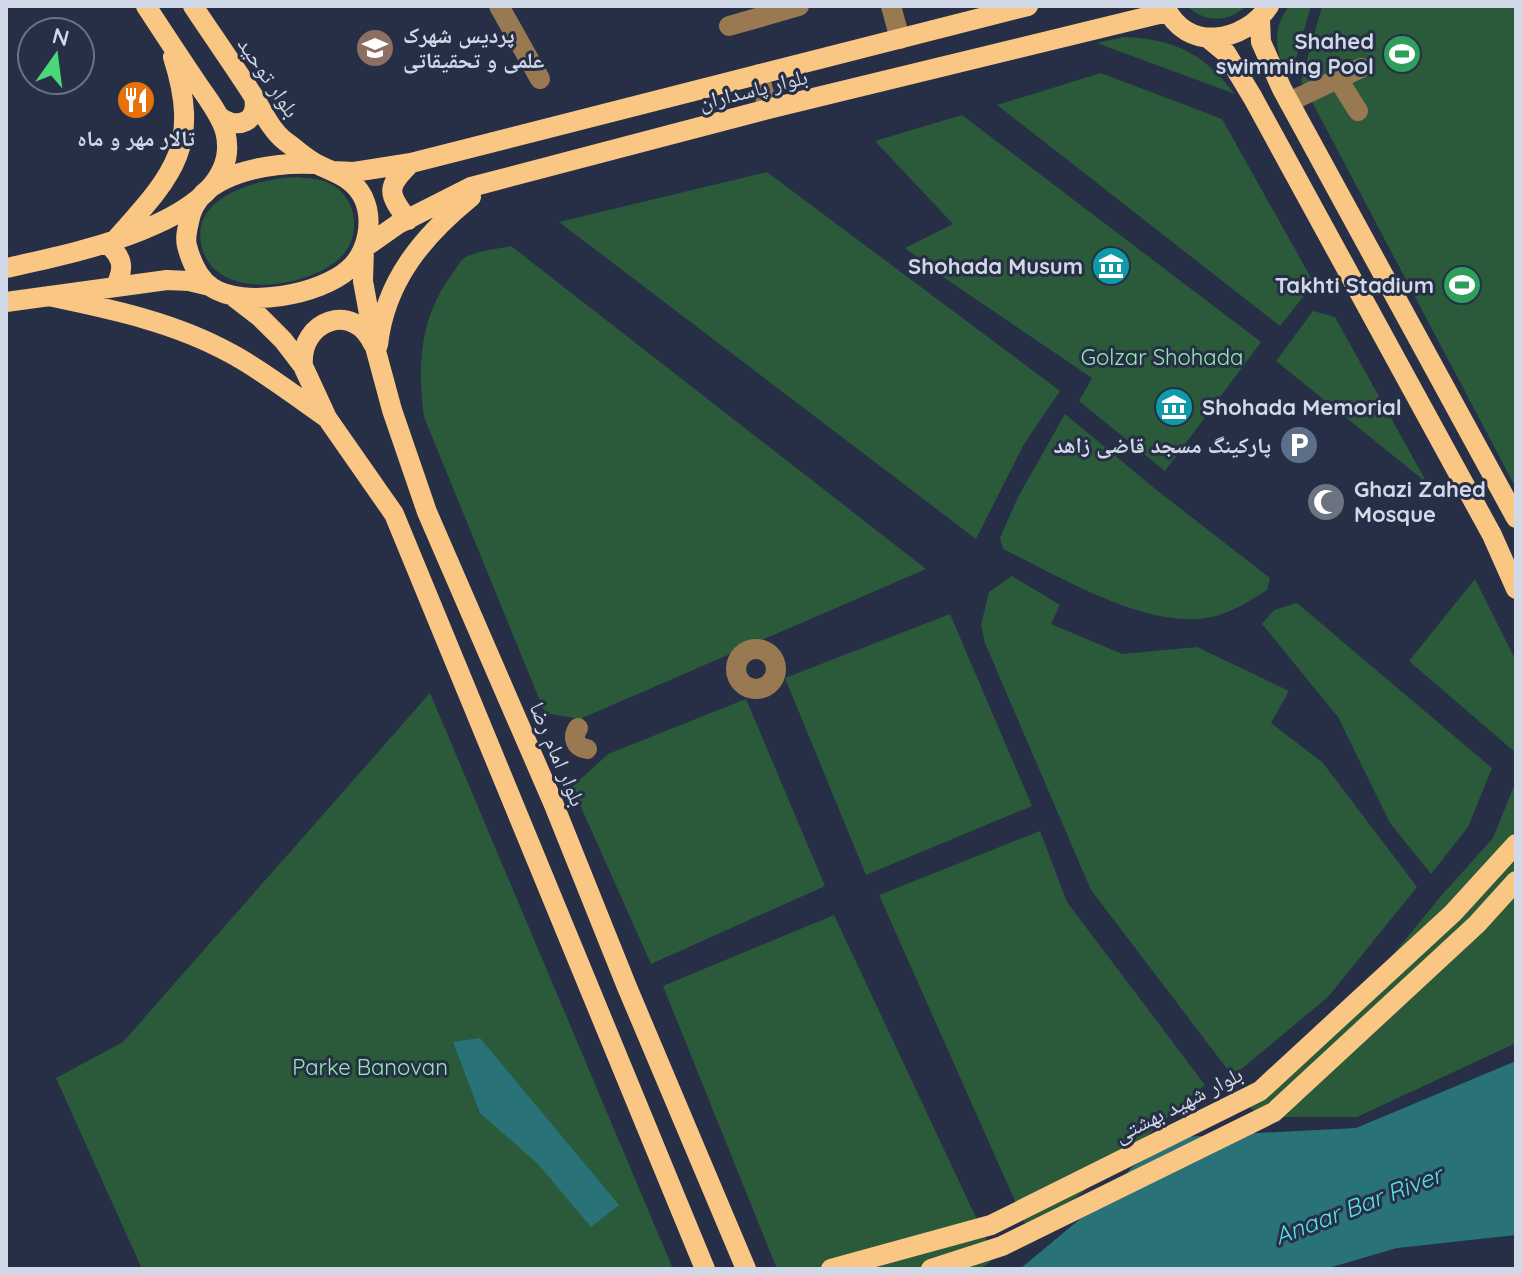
<svg xmlns="http://www.w3.org/2000/svg" width="1522" height="1275" font-family="Quicksand,'Noto Naskh Arabic',sans-serif">
	<rect width="100%" height="100%" fill="#262f46"/>
	<path fill="#2a5a3a" d="M1187,6h59c-18,17 -41,17 -59,0z
		M1289,6h22l-21,73c-15,-25 -19,-49 -1,-73z
		M1322,6h194v482l-215,-407z
		M1123,37c52,2 80,16 112,57l-138,-51z
		M1101,73l121,46 92,164 -34,43 -283,-221z
		M962,115l299,227 -96,129 -86,-70 13,-23 -149,-101 -38,-29 48,-24 -78,-83z
		M767,172l293,219 -36,53 -48,95 -417,-317z
		M296,177c14,1 30,2 41,11 22,17 23,52 2,71 -32,29 -122,43 -137,-11 -14,-53 57,-69 94,-71z
		M511,246l415,323 -346,150 -35,-6 -121,-296c-7,-51 -4,-100 28,-143 3,-4 7,-11 11,-15 10,-8 35,-10 48,-13z
		M1313,311l22,6 92,166 -151,-122z
		M1065,414l89,74 116,90 -3,12c-17,11 -36,23 -56,27 -62,14 -152,-41 -208,-68l-3,-11 18,-41z
		M1012,576l48,29 -9,19 71,30 75,-7 92,44 -18,32 52,40 94,124 -89,110 -89,74 -11,-1 -137,-180 -106,-247 -4,-18 8,-33z
		M1475,579l41,82v92l-107,-92z
		M1297,603l195,165 -24,59 -37,47 -41,-51 -52,-106 -76,-93 12,-14z
		M950,614l82,192 -166,69 -81,-197z
		M430,693l243,576h-531l-86,-191 67,-36z
		M746,699l79,187 -174,78 -79,-177 36,-33z
		M1514,786l2,257 -159,74h-96l-19,-17 104,-88 95,-116 52,-58z
		M1040,831l27,71 138,183 -174,152 -152,-342z
		M834,915l161,343 -14,11h-204l-114,-283z"/>
	<path fill="#297378" d="M480,1038l139,167 -28,22 -53,-63 -58,-51 -27,-71z
		M1516,1061v174l-119,13 -72,21h-305l90,-75 22,-27 51,-30 173,-9z"/>
	<g fill="none" stroke-linecap="round" stroke-linejoin="round">
		<path stroke="#997952" stroke-width="20" d="M499,6l41,73
			M891,6l9,33
			M729,26l70,-20
			M759,74l9,35
			M1338,79l20,32
			M1289,102l72,-34
			M736 669a20 20 0 1 1 40 0a20 20 0 1 1-40 0Z
			M578,728c-6,10 -3,19 9,21"/>
		<path stroke="#fac684" stroke-width="20" d="M193,6c20,30 41,60 61,91 9,15 17,33 31,44 10,7 19,16 30,22 18,10 37,13 48,34 11,23 5,55 -14,72 -29,26 -105,40 -138,18 -14,-10 -20,-26 -24,-41 -2,-8 0,-16 2,-24 8,-51 85,-60 127,-58
			M1165,6c21,47 79,37 104,0
			M1260,20l1,22 21,47 234,429
			M1208,38l18,15 27,45 239,437 24,54
			M220,117c18,13 39,5 34,-20
			M333,171l21,1 57,-9 617,-157
			M408,220c-21,-27 -22,-33 3,-57
			M117,238c57,-64 84,-92 56,-181
			M108,244c15,14 17,24 7,43
			M6,268c59,-13 243,-47 219,-137 -5,-17 -18,-33 -28,-48 -17,-25 -34,-51 -51,-77
			M48,296c62,13 126,26 182,57 34,18 65,43 97,65
			M234,297l26,20 23,23 20,26 24,52 67,96 311,755
			M6,302l161,-22 22,1 21,5
			M378,345c7,-64 45,-109 93,-148
			M303,366c-4,-46 51,-65 70,-22
			M746,1269l-119,-282 -73,-182 -127,-293 -35,-102 -17,-63 -12,-66 1,-33 34,-24 73,-37 297,-78 399,-97
			M831,1269l160,-44 269,-134 193,-178 63,-69
			M931,1269l71,-23 272,-134 203,-188 39,-43"/>
	</g>
	<defs>
		<symbol id="university-disc" viewBox="-11 -11 22 22"><circle r="9.5" fill="#8d6e63" stroke="#262f46"/><path d="M0-5L7-2L0 1L-7-2ZM-4 1L0 2.5L4 1V4Q0 6-4 4Z" fill="#fff"/></symbol>
		<symbol id="stadium-disc" viewBox="-11 -11 22 22"><circle r="9.5" fill="#2e9e5b" stroke="#262f46"/><path d="M0-5a6.5 5 0 1 0 0 10a6.5 5 0 1 0 0-10ZM-3.5-1.8h7v3.6h-7Z" fill="#fff"/></symbol>
		<symbol id="restaurant-disc" viewBox="-11 -11 22 22"><circle r="9.5" fill="#e8710a" stroke="#262f46"/><path d="M-5-6h1v4h1v-4h1v4h1v-4h1v5L-1.5 .5V6h-2V.5L-5-1ZM5-6V6H3V1.5H1.5Q1.5-4 5-6Z" fill="#fff"/></symbol>
		<symbol id="museum-disc" viewBox="-11 -11 22 22"><circle r="9.5" fill="#0f9aa8" stroke="#262f46"/><path d="M0-6L6-3V-2H-6V-3ZM-5-1h2V3h-2ZM-1-1h2V3h-2ZM3-1h2V3H3ZM-6 4H6V6H-6Z" fill="#fff"/></symbol>
		<symbol id="parking-disc" viewBox="-11 -11 22 22"><circle r="9.5" fill="#5c6f8a" stroke="#262f46"/><path d="M-3.5-5.5H1a3.5 3.5 0 0 1 0 7H-1V5.5H-3.5ZM-1-3.4V-.6H.8a1.4 1.4 0 0 0 0-2.8Z" fill="#fff"/></symbol>
		<symbol id="mosque-disc" viewBox="-11 -11 22 22"><circle r="9.5" fill="#6b7280" stroke="#262f46"/><path d="M3.5-4.9A6 6 0 1 0 3.5 4.9A5 5 0 1 1 3.5-4.9Z" fill="#fff"/></symbol>
	</defs>
	<g fill-rule="evenodd">
		<use href="#university-disc" x="353" y="26" width="44" height="44"/>
		<use href="#stadium-disc" x="1380" y="32" width="44" height="44"/>
		<use href="#restaurant-disc" x="114" y="78" width="44" height="44"/>
		<use href="#museum-disc" x="1089" y="244" width="44" height="44"/>
		<use href="#stadium-disc" x="1440" y="263" width="44" height="44"/>
		<use href="#museum-disc" x="1152" y="385" width="44" height="44"/>
		<use href="#parking-disc" x="1277" y="423" width="44" height="44"/>
		<use href="#mosque-disc" x="1304" y="480" width="44" height="44"/>
	</g>
	<g text-anchor="middle" dominant-baseline="central" stroke-width="6" stroke-linejoin="round" paint-order="stroke">
		<g font-size="22" font-weight="bold" fill="#d1d8e7" stroke="#262f46" text-anchor="end">
			<text x="403" y="35" text-anchor="start">پردیس شهرک<tspan x="403" dy="25">علمی و تحقیقاتی</tspan></text>
			<text x="1374" y="41">Shahed<tspan x="1374" dy="25">swimming Pool</tspan></text>
			<text x="136" y="138" text-anchor="middle">تالار مهر و ماه</text>
			<text x="1083" y="266">Shohada Musum</text>
			<text x="1434" y="285">Takhti Stadium</text>
			<text x="1202" y="407" text-anchor="start">Shohada Memorial</text>
			<text x="1271" y="445">پارکینگ مسجد قاضی زاهد</text>
			<text x="1354" y="489" text-anchor="start">Ghazi Zahed<tspan x="1354" dy="25">Mosque</tspan></text>
		</g>
		<g font-size="22" fill="#d1d8e7" stroke="#262f46">
			<text transform="translate(269 77) rotate(56)">بلوار توحید</text>
			<text transform="translate(753 89) rotate(-14)">بلوار پاسداران</text>
			<text transform="translate(558 754) rotate(67)">بلوار امام رضا</text>
			<text transform="translate(1178 1104) rotate(-27)">بلوار شهید بهشتی</text>
		</g>
		<g font-size="22" fill="#94eaac" stroke="#262f46">
			<text x="1162" y="357">Golzar Shohada</text>
			<text x="370" y="1067">Parke Banovan</text>
		</g>
		<g font-size="24" font-style="italic" fill="#57e4ee" stroke="#262f46">
			<text transform="translate(1358 1205) rotate(-21)">Anaar Bar River</text>
		</g>
	</g>
	<rect width="1522" height="1275" fill="none" stroke="#d1d8e7" stroke-width="16"/>
	<g transform="translate(56 56) rotate(14)"><circle r="38" fill="#262f46" stroke="#6a7386" stroke-width="2"/>
	<path d="M0-6L14 30L0 20L-14 30Z" fill="#49d778"/>
	<text y="-12" font-size="22" font-weight="bold" text-anchor="middle" fill="#d1d8e7">N</text>
	</g>
</svg>
